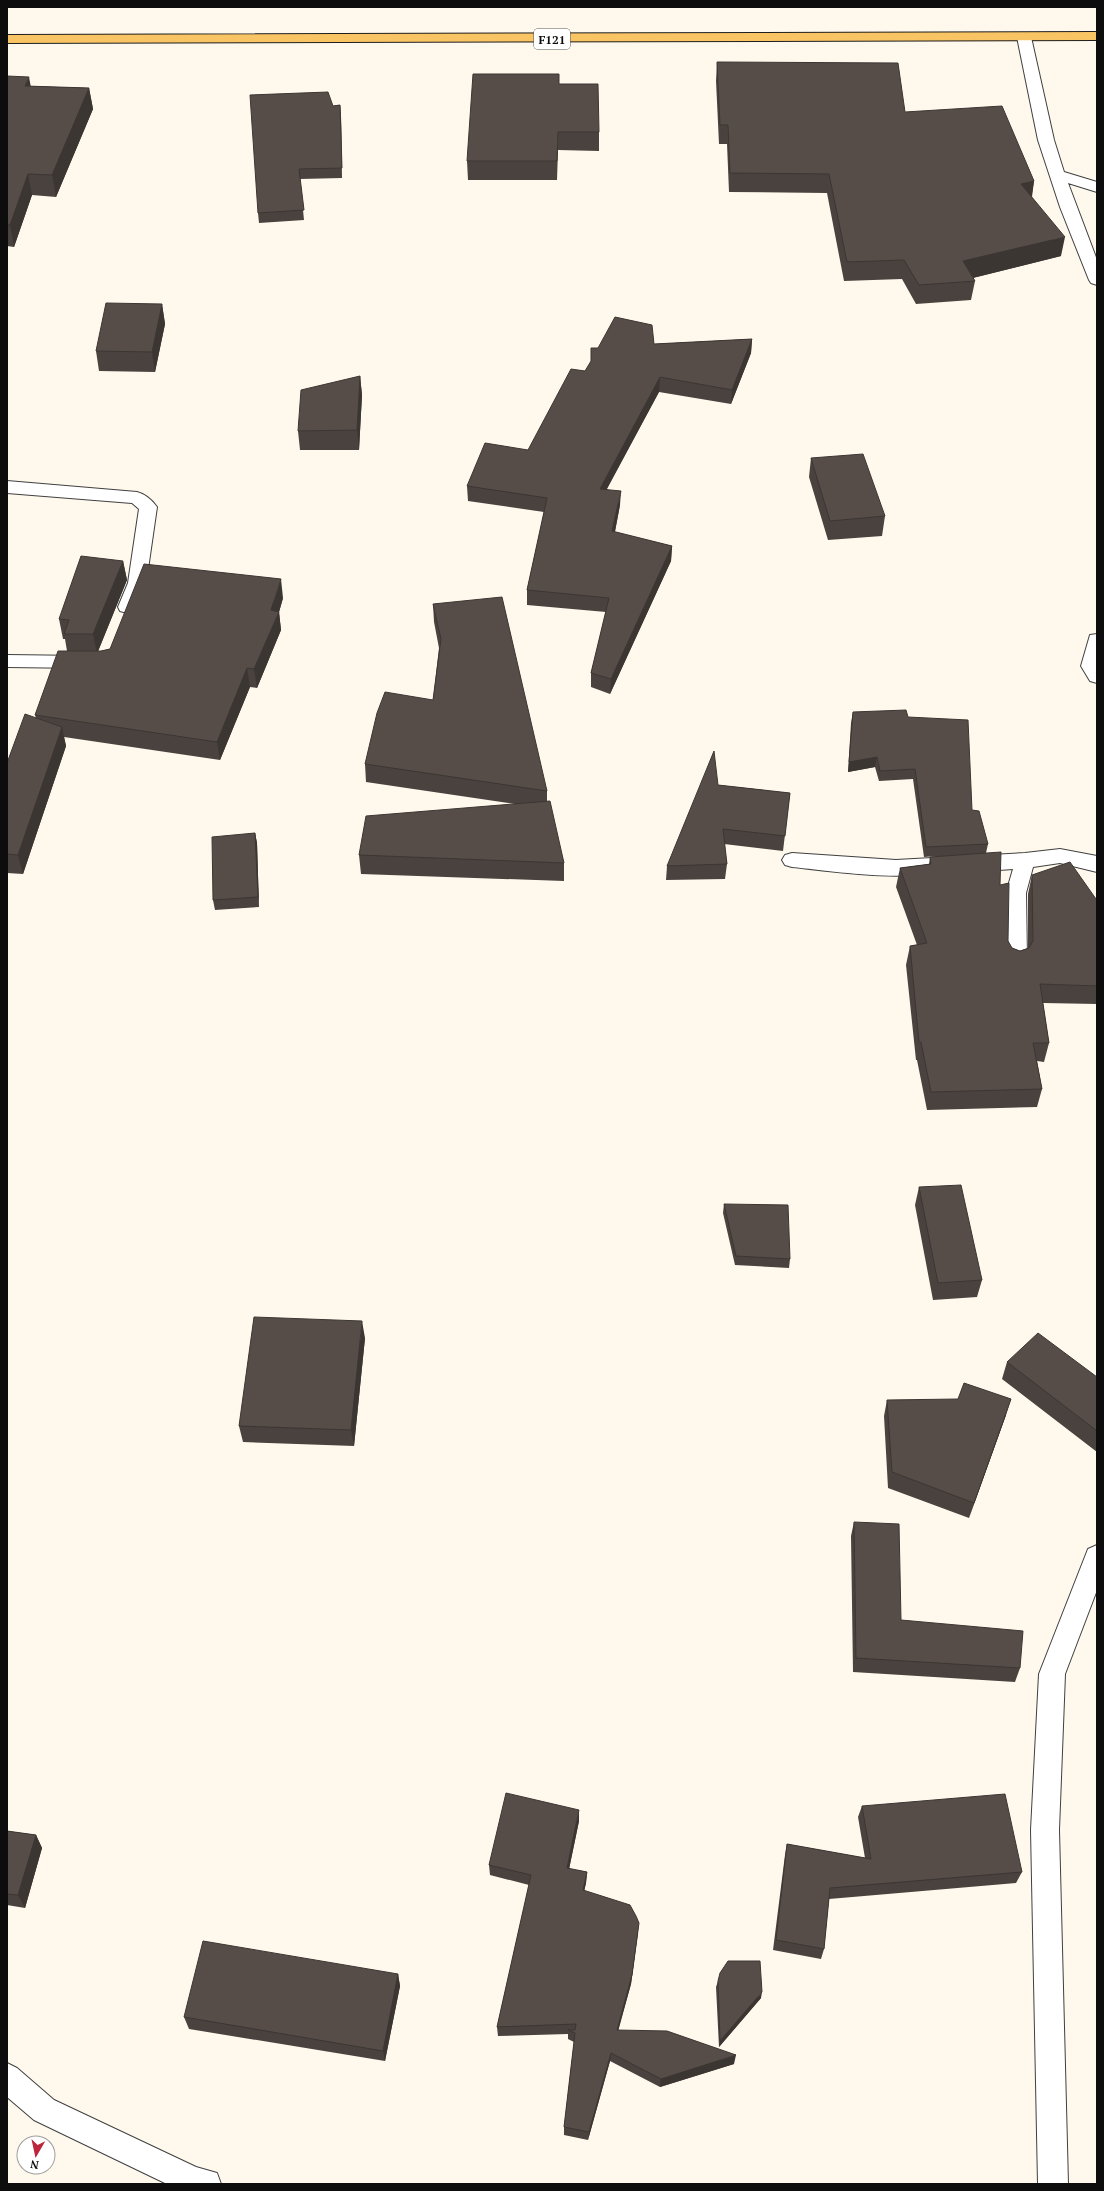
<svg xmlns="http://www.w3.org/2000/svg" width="1104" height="2191" font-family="'PT Serif',serif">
	<rect width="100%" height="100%" fill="#fff9ed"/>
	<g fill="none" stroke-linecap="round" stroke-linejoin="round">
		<defs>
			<path id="minor" d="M1024,33l5,1 2,3 23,103 10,32 33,10v10l-29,-9 29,77v25l-6,-2 -2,-3 -29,-73 -22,-67 -21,-103 2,-3z
				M7,481l130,11c8,2 15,8 20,15l-11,76 -12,28 -7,2 -7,-2 -2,-4 10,-24 11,-74 -7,-6 -125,-10z
				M1097,634v49l-7,-2 -9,-15 9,-31z
				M7,655l77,1 7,1 2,5 -2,5 -7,1 -77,-1z
				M1060,849l37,7v16l-37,-9 -27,4 -7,26 1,67 -4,6 -7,2 -7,-2 -4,-6 1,-67 7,-24 -42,3 -7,-3 -3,-5 3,-5 7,-3 54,-3z
				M792,853l104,7 36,-2 7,3 3,5 -3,5c-36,11 -108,0 -147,-4l-7,-2 -3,-5 3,-5z
				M1097,1545v45l-32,84 -6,156 9,354h-30l-7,-354 8,-156 49,-125z
				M7,2063l10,5 37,32 142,67 21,6 4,11h-54l-133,-64 -27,-23z"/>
			<path id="major" d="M1097,32v8l-1090,3v-8z"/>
		</defs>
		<use href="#minor" stroke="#404040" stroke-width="2"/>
		<use href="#major" stroke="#1e1e1e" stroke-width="2"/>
		<use href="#minor" fill="#fff" fill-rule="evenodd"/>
		<use href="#major" fill="#f8c464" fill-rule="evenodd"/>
	</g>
	<path fill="#4a423f" d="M717,62l188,50 129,69 -2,16 29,59 -88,22 2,3 -4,19 -55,4 -14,-25 -58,2 -17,-88 -98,-1 -2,-48h-8l-3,-63z
		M7,76l23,10 59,2 4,21 -37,88 -24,-2 -18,52 -7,-1z
		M559,84l40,48v19l-41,-1 -1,30h-89l-1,-19z
		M340,105l1,11 1,62 -42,1 4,41 -45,3 -1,-10 75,-107z
		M162,304l3,20 -10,48 -56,-1 -3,-20z
		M752,339l-1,14 -20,51 -72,-12 -52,97 13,16 -5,27 57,14 -1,15 -61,133 -19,-7v-14l15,-61 -79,-7v-15l17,-78 -76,-11 -1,-15 61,-36 57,-79 69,-27z
		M360,376l2,19 -3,55h-59l-2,-19z
		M811,458l74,58 -3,20 -54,4 -19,-63z
		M123,561l4,19 -29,71h3l9,-2 173,-51 -4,14 2,18 -24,58 -7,-1 -30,73 -156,-23 2,9 -43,128 -16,-1v-110l29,-45 -1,-3 32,-64 -2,-12h-2l-4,-20z
		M433,604l114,187v10l17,62v18l-203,-7 -2,-19 156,-51 -149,-22 -1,-18 68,-64 6,-52 -5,-26z
		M853,712l55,5 64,93 16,34 -2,9 14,32 8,56 4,7 8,3 8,-3v-54l4,-19 65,24v105l-54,-1 6,40 -5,19 -7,-1 5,28 -5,18 -110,3 -10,-50h-1l-10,-95 4,-19 7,-1 -21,-58 4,-19 29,-4 1,-7 8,-1 -14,1 -11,-78 -34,2 -4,-14 -27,5 3,-49z
		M718,785l72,8 -7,58 -59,-7 3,20 -2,15 -59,1 1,-14z
		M255,833l2,10 2,64 -44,3 -2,-10z
		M919,1187l63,93 -5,17 -44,3 -18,-95z
		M724,1204l66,55 -1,9 -54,-3 -12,-52z
		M365,1338l-11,108 -111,-4 -4,-16z
		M1007,1362l90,15v75l-95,-73z
		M887,1400l119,15 -37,103 -81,-30 -4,-72z
		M854,1522l47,98 119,48 -5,14 -162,-10 -2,-136z
		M862,1806l160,66 -6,11 -187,16 -5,50 -3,10 -48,-9 12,-95 2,-11 78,14 -7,-41z
		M579,1821l-10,48 18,3 -1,11 -2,8 54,42 -7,51 -13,46 116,34 -74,23 -50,-26 -22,79 -24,-5v-8l10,-85 -6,-3v-5l-70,2 -1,-9 32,-142 -39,-10 -1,-10z
		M7,1831l29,4 6,13 -17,60 -18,-3z
		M398,1974l2,12 -15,75 -196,-32 -5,-12z
		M718,1981l43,17 -42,49 -3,-60z"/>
	<path fill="#3c3633" d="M29,77l4,21 -8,-12z
		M89,88l4,21 -37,88 -4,-22z
		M340,105l1,11 1,62v-10z
		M28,174l4,21 -18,52 -4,-22z
		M1034,181l-3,19 -10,-16z
		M1065,237l-4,19 -101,25 3,-20z
		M162,304l3,20 -10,48 -3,-20z
		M752,339l-1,14 -20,51 1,-14z
		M360,376l2,19 -3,55 -2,-20z
		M660,377l-1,15 -60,111 1,-14z
		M621,491l-1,14 -8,41v-15z
		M672,546l-1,15 -61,133 1,-15z
		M123,561l4,19 -30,74 -4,-20z
		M281,579l2,19 -4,14 2,18 -24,58 -3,-19 17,-59z
		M247,668l3,19 -30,73 -3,-18z
		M62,727l4,19 -43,128 -5,-19z
		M877,757l-2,10 -27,5 1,-10z
		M255,833l2,10 2,64 -1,-10z
		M362,1321l3,17 -11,108 -3,-16z
		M1011,1399l-5,16 -37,103 5,-15z
		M579,1810v11l-12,58v-11z
		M36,1835l6,13 -17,60 -7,-13z
		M587,1872l-1,11 -4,18 1,-11z
		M639,1923l-8,61 -15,55 1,-9z
		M398,1974l2,12 -15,75 -2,-10z
		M762,1992l-1,6 -42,49 1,-6z
		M611,2053l-1,8 -22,79 1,-8z
		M736,2055l-2,9 -74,23 1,-8z"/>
	<path fill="#564d49" stroke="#3c3633" d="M717,62l181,1 7,49 97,-6 32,75 -13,3 44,53 -102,24 12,20 -56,4 -15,-25 -57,2 -18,-88 -99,-1 -2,-48h-8z
		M473,74h86v10h39l1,48h-41l-1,29h-90z
		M7,76l22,1 -4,9 64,2 -37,87 -24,-1 -18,51h-3z
		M328,92l5,14 7,-1 2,63 -43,1 5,41 -46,3 -8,-118z
		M106,303l56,1 -10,48 -56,-1z
		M615,317l37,8 2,19 98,-5 -20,51 -72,-13 -60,112 21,2 -9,40 60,15 -61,133 -20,-6 18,-75 -82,-8 20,-92 -80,-12 18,-43 43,7 43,-81 14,2 6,-10v-13h7z
		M360,376l-3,54 -59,1 3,-41z
		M863,454l22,62 -55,5 -19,-63z
		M81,556l42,5 -30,73h-29l5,-14 -10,-1z
		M144,564l137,15 -10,31 8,2 -25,57 -7,-1 -30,74 -182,-27 23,-64h43l9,-2z
		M502,597l45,194 -182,-27 12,-51 8,-21 48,8 8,-61 -8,-35z
		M906,710l2,7 60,3 4,90 7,1 9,33 -62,3 -11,-78 -35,2 -3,-14 -28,5 4,-50z
		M25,714l37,13 -44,128 -11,-1v-91z
		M714,751l4,34 72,8 -5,43 -62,-7 4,35 -60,2z
		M550,801l14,62 -205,-8 7,-39z
		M255,833l3,64 -45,3 -1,-63z
		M1001,852l-1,33 9,-2 -1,58 4,7 8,3 9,-3 4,-7 -1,-66 38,-13 26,37h1v87l-57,-2 9,59h-16l9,46 -111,3 -10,-50h-2l-9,-96 17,-3 -27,-75 31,-4 -1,-7z
		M961,1185l21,95 -44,3 -19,-96z
		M724,1204l64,1 2,54 -54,-3z
		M254,1317l108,4 -11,109 -112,-4z
		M1038,1333l59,44v54l-90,-69z
		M964,1383l47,16 -37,104 -82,-31 -5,-72 71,-1z
		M854,1522l45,2 2,96 122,11 -3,37 -164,-10z
		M506,1793l73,17 -12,58 20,4 -4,18 47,15 6,11 3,7 -7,52 -15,55 50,1 69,24 -75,24 -50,-26 -22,79 -25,-5 11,-94 -7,-3h7l1,-6 -79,3 34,-152 -42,-10z
		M1005,1794l17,78 -192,16 -6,61 -48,-9 11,-96 84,15 -9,-53z
		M7,1831l29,4 -18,60 -11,-1z
		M203,1941l195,33 -15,77 -199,-34z
		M728,1961h32l2,31 -42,49 -2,-60 2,-8z"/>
	<g text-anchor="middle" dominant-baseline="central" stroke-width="4" stroke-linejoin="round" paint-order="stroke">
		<rect fill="#fff" stroke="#565656" stroke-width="1" x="534" y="29" width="36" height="20" rx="3"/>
		<g font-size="12" font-weight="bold" fill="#0d0d0d">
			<text x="552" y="39">F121</text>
		</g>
	</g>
	<rect width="1104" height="2191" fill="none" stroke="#0d0d0d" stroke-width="16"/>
	<g transform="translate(36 2155) rotate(189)"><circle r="19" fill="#ffffff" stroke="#9e9e9e"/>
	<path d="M0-3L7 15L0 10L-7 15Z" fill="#bd253d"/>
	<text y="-6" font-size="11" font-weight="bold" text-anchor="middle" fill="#0d0d0d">N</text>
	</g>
</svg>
